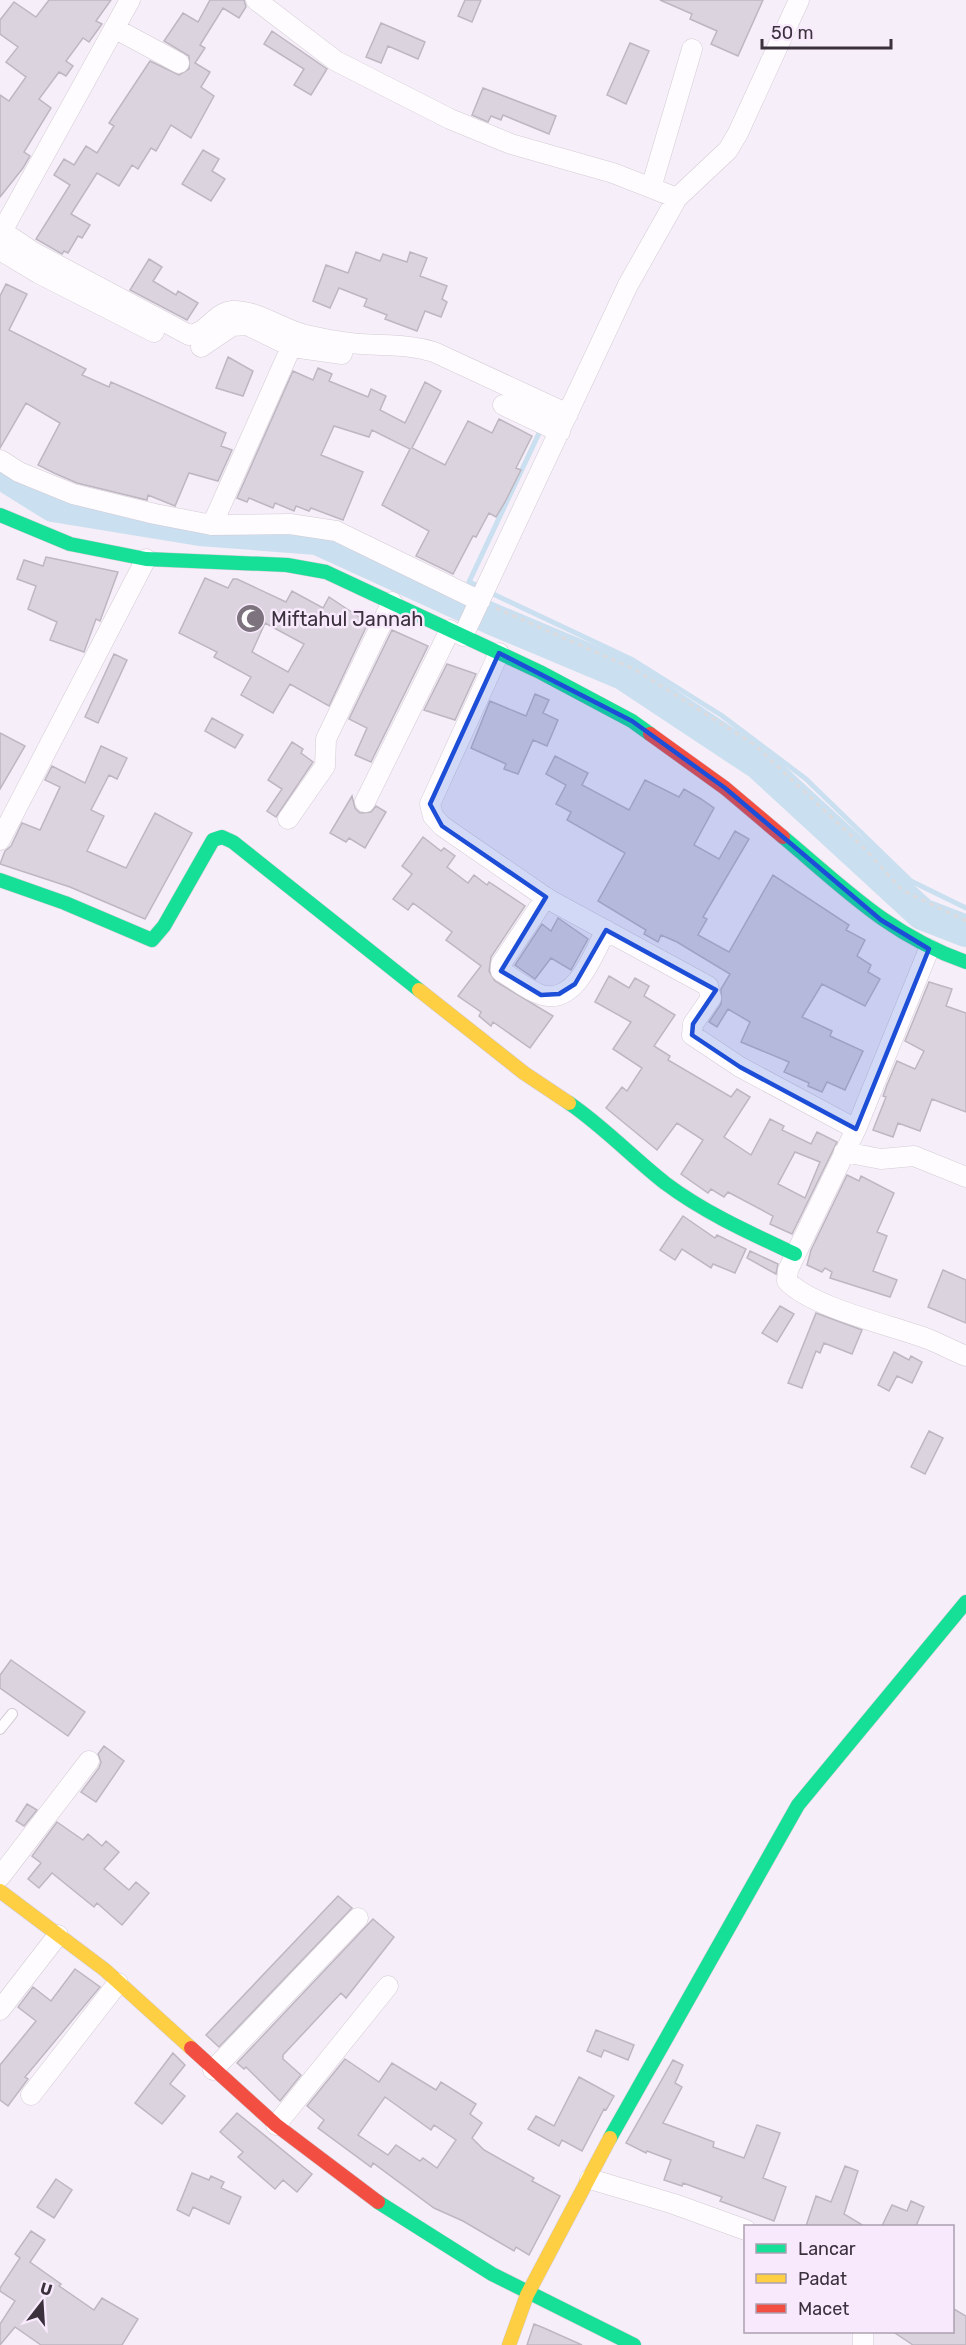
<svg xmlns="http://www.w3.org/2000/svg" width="966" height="2345" font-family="Rubik,sans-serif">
	<rect width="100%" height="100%" fill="#f6eef8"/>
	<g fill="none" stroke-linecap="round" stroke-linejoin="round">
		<path stroke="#cadfef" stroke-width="5" d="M481,587l-12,-5 72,-153
			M489,592l144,68 88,55 85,64 105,102 55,27"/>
		<path stroke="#cadfef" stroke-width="32" d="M0,473l53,33 147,24 117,9 175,80 131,55 136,90 163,150 44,17"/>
	</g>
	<path fill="#dbd4de" stroke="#beb7c1" stroke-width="1.5" fill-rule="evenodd" d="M49,0h62l-15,21 6,3 -13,18 -6,-4 -17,23 7,5 -7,10 -7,-4 -20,27 12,9 -27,44 6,4 -7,12 -23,29v-102l9,6 17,-24 -20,-15 12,-15 -18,-13v-14l14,-18 22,15z
		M210,0h34l2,7 -7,11 -16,-10 -23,37 5,3 -10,15 15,9 -9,15 13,9 -23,42 -20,-13 -15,26 -5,-3 -13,21 -6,-4 -13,21 -22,-13 -26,41 19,11 -8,13 -4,-2 -10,17 -4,-2 -2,3 -26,-15 34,-54 -16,-10 10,-16 10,6 12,-19 11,7 17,-27 -5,-3 41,-62 29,14 10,-6v-13l-25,-15 19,-28 15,9z
		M465,0h16l-9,22 -14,-6z
		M660,0h103l-25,56 -27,-12 6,-13 -27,-12 2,-5z
		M381,23l44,19 -7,17 -30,-13 -7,17 -15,-6z
		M272,31l55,38 -16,26 -17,-10 10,-16 -40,-25z
		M630,43l19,8 -23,53 -19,-9z
		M483,88l73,28 -7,18 -46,-19 -2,5 -10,-4 -3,6 -16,-7z
		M203,150l16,9 -7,12 13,8 -14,22 -29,-17z
		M356,252l24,9 3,-7 24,8 3,-10 17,6 -7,18 27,10 -5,13 5,3 -6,15 -16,-6 -8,20 -32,-12 2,-4 -23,-9 3,-7 -28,-11 -9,20 -17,-7 13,-36 22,8z
		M149,259l13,8 -9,14 23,14 2,-4 20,12 -11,17 -57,-30z
		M6,284l21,10 -18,36 77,39 -4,6 27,12 2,-5 115,51 -5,13 11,4 -14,31 -29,-8 -14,33 -27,-11 -1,5 -70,-17 -23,-10 -16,-8 22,-42 -34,-20 -26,45v-152z
		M228,357l25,14 -10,25 -27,-8z
		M318,368l14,6 -3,7 39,16 3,-8 15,7 -6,14 25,13 20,-41 16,9 -29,57 33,17 23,-44 24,12 7,-14 33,17 -16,32 5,2 -16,32 -9,15 -7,-4 -13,24 -3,-1 -20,38 -37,-18 13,-25 -47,-26 28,-56 -38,-19 -3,7 -35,-11 -13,29 42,17 -20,48 -32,-12 -2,3 -13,-5 -2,5 -19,-8 -2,5 -24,-10 -2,4 -10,-4 56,-127 20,9z
		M46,557l72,15 -18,49 -4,-2 -12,33 -34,-12 7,-18 -29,-13 8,-23 -19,-7 7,-19 19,6z
		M205,578l23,10 5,-9h4l49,23 6,-11 31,17 6,-11 39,26 -39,83 -39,-22 -17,29 -32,-18 10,-18 -37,-20 3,-5 -38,-19zM265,623l39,21 -16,28 -36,-20z
		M392,630l36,16 -57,116 -16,-7 12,-27 -18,-9z
		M114,654l13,6 -29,63 -13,-6z
		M447,664l29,10 -21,46 -31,-10z
		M535,694l14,6 -6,13 15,7 -11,26 -14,-6 -15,34 -14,-5 2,-5 -35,-16 19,-47 36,15z
		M212,718l31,17 -8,13 -30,-17z
		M0,733l25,13 -25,43z
		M292,742l11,7 -2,4 12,9 -37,55 -9,-6 15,-22 -14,-9z
		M101,746l26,12 -10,21 -8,-4 -18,35 13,6 -17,35 39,17 29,-55 37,20 -47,86 -75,-32 -70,-23 5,-13 6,-5 11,-23 18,7 20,-43 -15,-7 7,-14 33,17z
		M555,756l33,17 -6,12 47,25 16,-30 34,17 5,-8 17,10 13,9 -20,37 25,14 16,-28 14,8 -46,78 4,2 -9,16 31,17 44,-77 76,50 -3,5 19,10 -8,16 14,9 -3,7 12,7 -15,27 -43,-22 -20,33 30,14 -2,5 33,15 -18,39 -18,-8 -5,10 -14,-6 1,-3 -25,-11 5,-10 -48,-20 9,-20 -22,-13 -11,18 -8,-5 12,-18v-15l9,-15 -53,-32 -16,-7 -3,7 -14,-8 2,-4 -48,-29 27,-48 -58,-33 4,-8 -15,-8 10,-19 -20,-11z
		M352,796l3,12 5,5 11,-1 5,-6 10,6 -21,36 -16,-10 -3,4 -16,-9z
		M423,837l18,14 3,-3 11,8 -8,11 21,16 6,-8 13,10 2,-3 36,24 -34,51 -2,14 6,10 58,35 -23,32 -37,-26 -2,4 -12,-10 2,-4 -23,-16 23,-30 -35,-26 6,-8 -39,-29 -5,7 -15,-11 19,-25 -10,-8z
		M558,918l30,21 -17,31 -20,-12 -16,21 -20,-14 27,-41 9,7z
		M609,976l20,12 6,-10 14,8 -5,10 31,19 -21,31 16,10 -2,4 63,37 6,-8 13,8 -26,40 27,18 19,-36 14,7 -2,4 29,14 6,-12 20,10 -45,92 -22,-10 3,-8 -45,-24 -4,5 -13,-8 -3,4 -27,-19 22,-34 -26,-17 -20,27 -51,-42 16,-21 5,4 15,-23 -29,-19 18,-27 -36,-20zM795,1152l25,10 -15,36 -27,-14z
		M929,982l23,7 -6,17 20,7v99l-34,-13 -12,32 -22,-8 -5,14 -20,-7 13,-33 -3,-1 4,-11 10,-24 18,8 9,-18 -19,-10z
		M847,1175l12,6 2,-5 33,17 -17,39 10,4 -14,35 24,9 -7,17 -60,-19 2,-6 -7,-4 -3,4 -15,-7 4,-15z
		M683,1216l32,22 2,-3 29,14 -11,24 -22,-9 -2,4 -29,-19 -7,11 -15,-10z
		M750,1251l28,13 -2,10 -29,-16z
		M943,1270l23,10v43l-38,-16z
		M780,1306l14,8 -17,28 -15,-9z
		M816,1313l46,17 -10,24 -28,-11 -4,10 -4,-2 -14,37 -14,-5z
		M894,1352l15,8 2,-4 11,6 -10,21 -15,-7 -8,15 -11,-6z
		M929,1431l14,7 -18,36 -14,-7z
		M11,1660l74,52 -17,24 -68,-48v-13z
		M104,1746l20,15 -28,41 -15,-10 18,-24 2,-6 -3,-8z
		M27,1804l10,6 -13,16 -8,-5z
		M57,1822l26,18 5,-6 14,12 4,-5 13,11 -15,17 25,21 7,-8 13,11 -27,32 -25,-22 -3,4 -42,-34 -13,15 -11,-9 13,-16 -9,-7z
		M338,1896l14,12 -133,139 -13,-12z
		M373,1919l21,18 -48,61 -5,-5 -58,62v4l18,16 -21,26 -34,-34 -2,2 -7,-6z
		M75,1969l25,18 -75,90 3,2 -20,27 -8,-6v-35l36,-44 -18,-14 15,-20 18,14z
		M596,2030l38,15 -6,15 -24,-10 -3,7 -14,-6z
		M173,2053l12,12 -15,19 15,12 -23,28 -27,-21z
		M345,2059l34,23 13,-19 44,27 5,-8 35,22 -6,10 12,9 -10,15 12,12 50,28 -2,3 28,15 -31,59 -13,-8 -2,4 -51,-30 -29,-13 -61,-45 -2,4 -53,-39 6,-8 -17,-14zM385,2097l46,33 3,-5 22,15 -19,28 -14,-10 -3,3 -24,-16 -8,10 -30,-20z
		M673,2060l10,5 -8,18 7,4 -19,36 51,19 -1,5 31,11 13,-33 23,8 -17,45 23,9 -12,34 -54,-20 2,-4 -39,-14 -1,3 -18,-6 7,-20 -24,-9 -1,2 -20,-10z
		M579,2077l35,19 -8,14 -2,-1 -22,42 -20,-11 -3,6 -31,-17 8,-13 18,10z
		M237,2113l75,61 -15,18 -14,-12 -8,9 -37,-32 5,-5 -23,-20z
		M845,2166l13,5 -14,43 20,12h-58l10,-30 15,6z
		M192,2173l17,7 2,-4 13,6 -3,6 20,9 -12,27 -36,-17 -4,9 -12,-6z
		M56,2179l16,11 -18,28 -17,-11z
		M911,2201l13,6 -8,19h-34l10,-21 15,6z
		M31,2231l14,9 -15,22 31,22 -2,2 35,24 8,-12 36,21 -16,26h-81l-26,-18 -15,18v-21l15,-23 -15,-10v-3l20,-30 -5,-4z
		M952,2308l14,8v29h-53l-21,-14h60z
		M534,2324l10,4 38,17h-55z"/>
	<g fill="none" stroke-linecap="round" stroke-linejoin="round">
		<defs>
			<path id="lane" d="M0,1729l12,-15"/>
			<path id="street" d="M256,0l80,61 114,58 61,25 102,29 64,25
				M114,28l65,35
				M651,188l41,-139
				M2,231l31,21 156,83c18,-1 25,-22 43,-24 26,-1 50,19 74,24 18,4 37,8 55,9 26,2 48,0 73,8l134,62
				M0,235l130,-235
				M0,250l38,23 116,59
				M201,347l31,-21 15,-1 45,22 50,7
				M503,405l57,27
				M0,460l19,12 54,22 82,20 57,11 78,-1 46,7 144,70
				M212,525l84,-189
				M463,636l165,-351 49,-87 51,-48 10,-17 61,-133
				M499,653l-69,151 3,12 9,10 106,73 160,87 3,12 -18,26 -1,11 48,32 116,62
				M365,802l85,-172
				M288,819l37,-53 1,-27 66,-137
				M0,840l146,-281
				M546,897l-45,67v7c12,7 27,20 41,24 34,10 52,-42 64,-65
				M929,949l-73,180 -68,141 -1,11c26,27 104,44 141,58 13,5 25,12 38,17
				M844,1152l37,7 33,-3 52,21
				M0,1877l89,-116
				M0,2010l58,-75
				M213,2070l145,-152
				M31,2095l87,-112
				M276,2125l112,-139
				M590,2179l84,25 72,26
				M863,2345v-13"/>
			<path id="fast" d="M0,515l70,29 76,15 141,6 39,7 214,100 92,49 18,13
				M783,837c61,51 106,98 183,125
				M0,880l65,23 87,37 12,-14 49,-86 9,-3 11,5 186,148
				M569,1103c35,24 63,54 96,80 40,30 85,50 130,71
				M610,2138l188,-333 168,-203
				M378,2202l114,72 142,71"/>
			<path id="slow" d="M419,990l105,83 45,30
				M0,1891l105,79 86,78
				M509,2345l18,-50 83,-157"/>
			<path id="jam" d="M650,734l75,54 58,49
				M191,2048l85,77 102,77"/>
		</defs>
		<use href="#lane" stroke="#d3cbd5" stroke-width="12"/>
		<use href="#street" stroke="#d3cbd5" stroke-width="21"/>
		<use href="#fast" stroke="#d3cbd5" stroke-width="15"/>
		<use href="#slow" stroke="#d3cbd5" stroke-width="15"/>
		<use href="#jam" stroke="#d3cbd5" stroke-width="15"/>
		<path stroke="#dddade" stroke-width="3" stroke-dasharray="4.5 4.5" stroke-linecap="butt" d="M496,608l138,61 121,76 106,100 41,45 64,31"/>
		<use href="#lane" stroke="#fefcfe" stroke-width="10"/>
		<use href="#street" stroke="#fefcfe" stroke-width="20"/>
		<use href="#fast" stroke="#16e098" stroke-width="14"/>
		<use href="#slow" stroke="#ffcf43" stroke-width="14"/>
		<use href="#jam" stroke="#f24e42" stroke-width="14"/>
	</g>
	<path fill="#1d4ed8" fill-opacity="0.2" stroke="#1d4ed8" stroke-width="4.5" stroke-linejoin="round" d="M499,653l133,68 93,67 156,132 48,29 -73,180 -116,-62 -48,-32 1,-11 23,-34 -110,-60 -31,54 -16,10 -18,1 -40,-24 45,-74 -104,-71 -12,-22z"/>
	<defs>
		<symbol id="mosque-disc" viewBox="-11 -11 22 22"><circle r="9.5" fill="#7c737e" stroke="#f8eafc"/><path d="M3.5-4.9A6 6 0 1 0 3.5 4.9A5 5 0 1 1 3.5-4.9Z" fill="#fff"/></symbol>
	</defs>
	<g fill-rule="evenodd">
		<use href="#mosque-disc" x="234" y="602" width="33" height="33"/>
	</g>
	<g text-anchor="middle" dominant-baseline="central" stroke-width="5" stroke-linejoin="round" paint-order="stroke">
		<g font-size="20" fill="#3a313d" stroke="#f8eafc" text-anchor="start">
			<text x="271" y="619">Miftahul Jannah</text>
		</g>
	</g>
	<rect x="744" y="2225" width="210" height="108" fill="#f8eafc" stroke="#aca0b0" stroke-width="1.5"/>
	<rect x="756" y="2244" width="30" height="9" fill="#16e098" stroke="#aca0b0" stroke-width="1.5"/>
	<text x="798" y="2255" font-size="18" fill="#3a313d">Lancar</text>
	<rect x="756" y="2274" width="30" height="9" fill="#ffcf43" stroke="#aca0b0" stroke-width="1.5"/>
	<text x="798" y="2285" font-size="18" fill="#3a313d">Padat</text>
	<rect x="756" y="2304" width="30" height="9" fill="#f24e42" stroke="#aca0b0" stroke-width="1.5"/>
	<text x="798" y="2315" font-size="18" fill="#3a313d">Macet</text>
	<g transform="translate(42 2303) rotate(17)" stroke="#f8eafc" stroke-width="4.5" paint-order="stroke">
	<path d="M0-4.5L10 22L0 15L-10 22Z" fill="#3a313d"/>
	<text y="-9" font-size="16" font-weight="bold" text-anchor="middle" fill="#3a313d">U</text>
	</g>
	<path d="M762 39v9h129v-9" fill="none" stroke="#3a313d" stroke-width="3"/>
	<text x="771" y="39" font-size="18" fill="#3a313d" stroke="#f8eafc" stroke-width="4.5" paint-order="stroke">50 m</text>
</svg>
